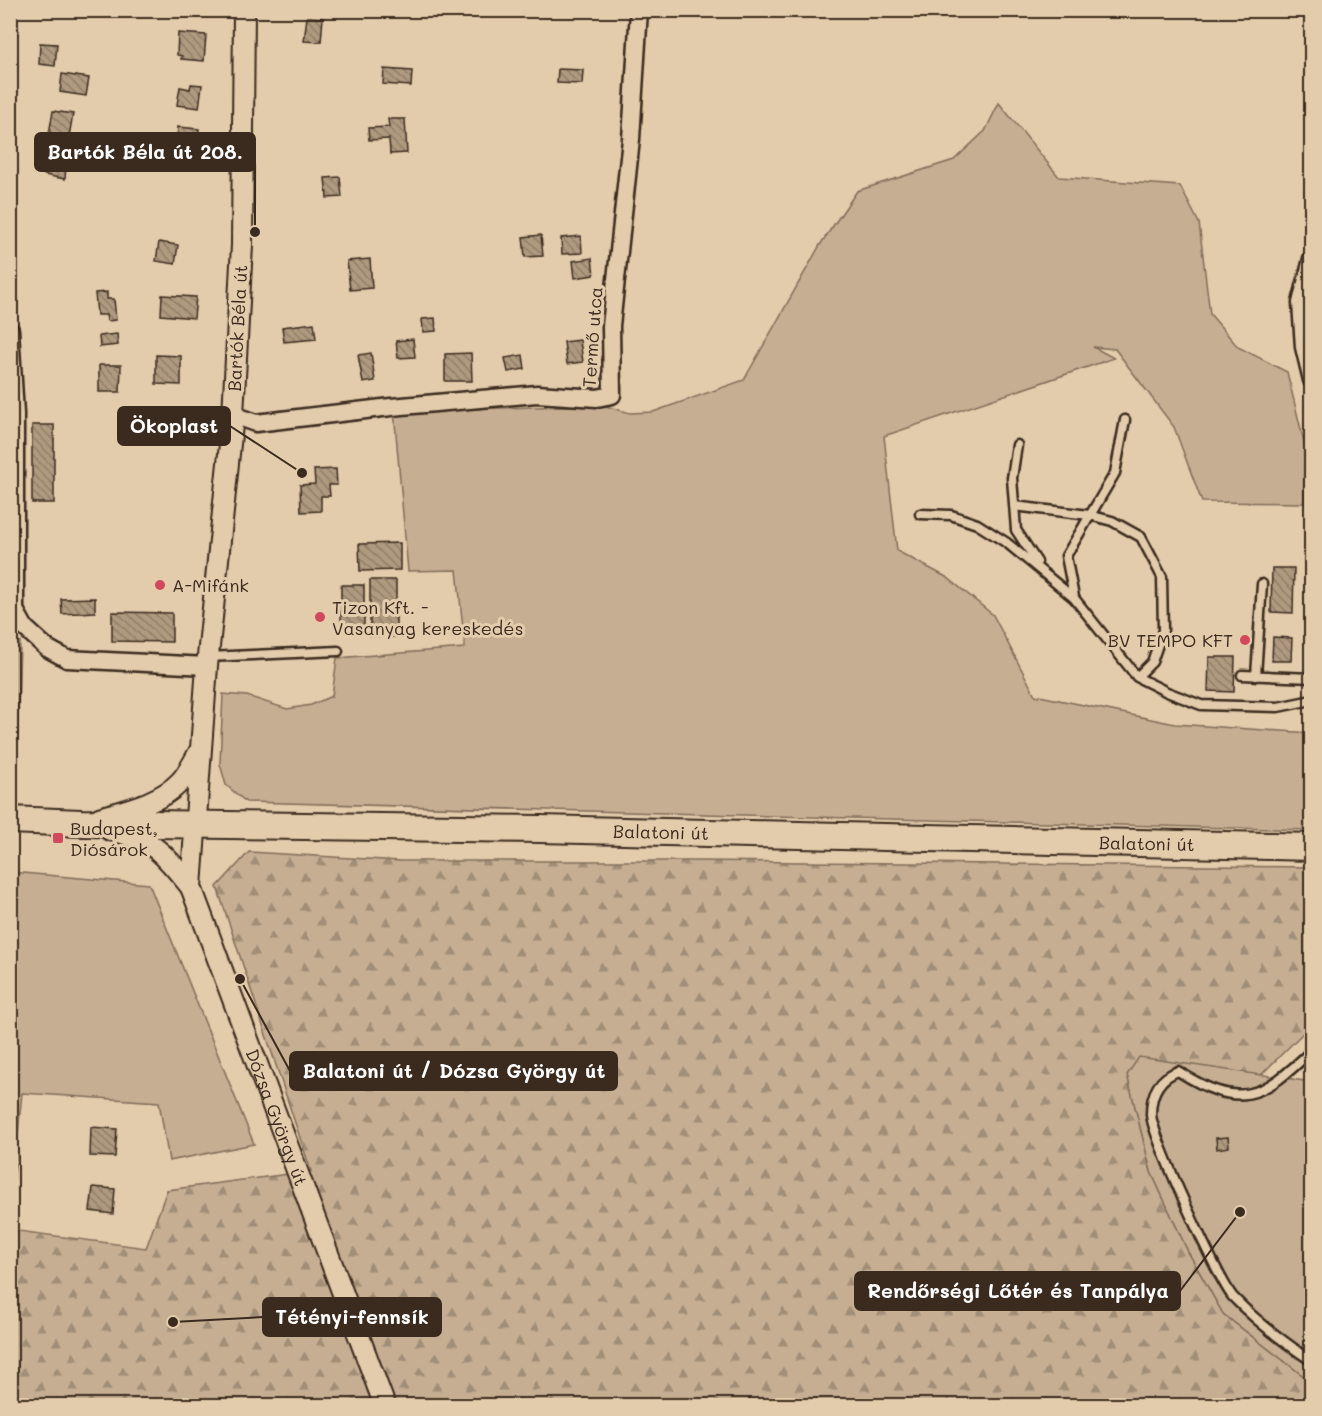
<svg xmlns="http://www.w3.org/2000/svg" width="1322" height="1416" font-family="Mali,sans-serif">
	<defs>
		<pattern id="forest-firs" width="22" height="20" patternUnits="userSpaceOnUse" patternTransform="scale(1.5)"><rect width="22" height="20" fill="#c5ae92"/><path d="M5 1l3.5 6h-7zM16 11l3.5 6h-7z" fill="#a18e77"/></pattern>
		<pattern id="building-back-hatch" width="6" height="6" patternUnits="userSpaceOnUse" patternTransform="scale(1.5)"><rect width="6" height="6" fill="#af9a80"/><path d="M-1 5l2 2M0 0l6 6M5-1l2 2" fill="none" stroke="#907e68"/></pattern>
	</defs>
	<rect width="100%" height="100%" fill="#e3ccac"/>
	<filter id="ink" filterUnits="userSpaceOnUse"><feTurbulence type="fractalNoise" baseFrequency=".0167" numOctaves="2"/><feDisplacementMap in="SourceGraphic" scale="12" xChannelSelector="R" yChannelSelector="G"/><feConvolveMatrix kernelMatrix="1 2 1 2 8 2 1 2 1" color-interpolation-filters="sRGB"/></filter>
	<g filter="url(#ink)">
		<path fill="#c5ae92" stroke="#806c58" stroke-width="1.5" d="M999,103l60,74 121,9 19,37 11,91 28,33 49,25 18,74 -1,57 -102,-1 -28,-75 -59,-78 -22,-2 21,11 -230,78 13,115 51,27 45,37 42,80 140,29 136,9v97l-1065,-28 -20,-17 -6,-21 3,-70 24,2 40,13 24,-4 21,-9 5,-38 128,-10 -8,-78 -49,1 -14,-160 208,-6 28,8 23,-1 91,-32 76,-135 37,-54 97,-31 31,-29z
			M11,636l9,6 -4,139 -5,2z
			M11,872l138,12 105,260 -85,17 -10,-59 -137,-9 -11,113z
			M1138,1056l173,26v300l-88,-68 -35,-62 -37,-80 -24,-97z"/>
		<path fill="url(#forest-firs)" stroke="#806c58" stroke-width="1.5" d="M249,852l152,9h298l612,6v158l-50,50 -122,-18 -12,18 24,97 37,80 35,62 88,68v23l-1300,1v-176l135,18 21,-58 144,-19 -94,-284z"/>
		<path fill="url(#building-back-hatch)" stroke="#3b2a1e" stroke-width="1.5" d="M307,17l16,1 -2,24 -17,-1z
			M178,33l28,2 -2,26 -23,-2 1,-3 -5,-1z
			M40,43l17,1 -2,22 -16,-2z
			M384,69l28,2 -1,15 -28,-2z
			M558,69l25,1 -1,14 -25,-1z
			M62,74l27,4 -3,18 -26,-4z
			M191,84l11,1 -3,23 -22,-3 3,-18 10,2z
			M53,111l20,3 -5,28 -20,-3z
			M388,119h17l2,34 -17,1 -1,-15 -20,1 -1,-12 21,-1z
			M178,127l21,2 -1,21 -22,-2z
			M46,163l20,3 -1,13 -21,-4z
			M340,177l2,20 -15,1 -2,-20z
			M541,235l2,21 -18,1 -2,-20z
			M581,236l1,17 -20,1 -1,-16z
			M159,242l19,3 -3,19 -19,-3z
			M592,258l2,17 -19,3 -2,-17z
			M370,259l2,29 -22,2 -3,-29z
			M107,292v7h7l2,21 -9,1 -1,-6h-9l-2,-22z
			M162,295l34,2 -2,21 -33,-3z
			M435,318l1,13 -13,1 -1,-13z
			M314,323l2,16 -32,3 -2,-15z
			M117,334l1,11 -18,2 -1,-11z
			M413,339l2,18 -17,1 -2,-17z
			M580,340l3,22 -16,2 -3,-22z
			M371,353l4,28 -12,2 -5,-28z
			M471,353l1,28h-27v-27z
			M156,355l25,1v29l-25,-1z
			M523,355l2,14 -17,3 -3,-14z
			M99,365h22l-1,27h-21z
			M32,425h22v78h-22z
			M336,469l1,16h-8l1,11h-9v15l-20,1 -1,-27 15,-1 -1,-14z
			M400,543v27l-40,1 -1,-27z
			M1272,568h22l-1,45 -22,-1z
			M370,580h26v57l-26,-1z
			M341,585h23v43h-23z
			M95,598v14l-33,2 -1,-15z
			M112,612l60,1v29l-60,-1z
			M1273,637l19,1 -1,23h-19z
			M1209,657h26l-1,35 -26,-1z
			M91,1127l26,2 -2,28 -25,-1z
			M1228,1137l1,10 -12,2 -1,-11z
			M93,1187l22,2 -2,25 -23,-3z"/>
		<g fill="none" stroke-linecap="round" stroke-linejoin="round">
			<defs>
				<path id="service" d="M1017,445l-5,33 4,52 21,32
					M1014,506l75,9 23,6 29,16 21,40 1,53 -11,32 -15,15
					M920,514l31,1 26,9 30,19 67,55 63,79 30,15 34,13 77,2 34,-7
					M1074,597l-8,-41 49,-83 10,-53
					M208,657l130,-6
					M1242,675l70,3
					M1256,676l6,-92
					M1312,1050c-50,49 -73,60 -134,21 -19,7 -27,23 -27,43 0,20 68,167 82,183 23,24 52,46 79,64"/>
				<path id="minor" d="M1312,259l-11,44 3,44 8,33
					M10,330l5,84v196l10,18 22,20 20,11 140,7
					M233,415l23,8 135,-16 146,-13 60,4 15,-3 -1,-69 20,-187 8,-129"/>
				<g id="tertiary">
					<path id="s1" d="M244,10l-2,235 -9,170 -26,251 -16,221 194,519"/>
					<path d="M99,818c27,-8 61,-15 81,-36 8,-8 14,-21 20,-31"/>
					<path d="M110,830c45,10 53,23 81,57"/>
				</g>
				<g id="primary">
					<path id="s2" d="M10,820l71,3 459,6 772,18"/>
				</g>
			</defs>
			<use href="#service" stroke="#3b2a1e" stroke-width="13"/>
			<use href="#minor" stroke="#3b2a1e" stroke-width="21"/>
			<use href="#tertiary" stroke="#3b2a1e" stroke-width="24"/>
			<use href="#primary" stroke="#3b2a1e" stroke-width="30"/>
			<use href="#service" stroke="#e3ccac" stroke-width="8"/>
			<use href="#minor" stroke="#e3ccac" stroke-width="16"/>
			<use href="#tertiary" stroke="#e3ccac" stroke-width="20"/>
			<use href="#primary" stroke="#e3ccac" stroke-width="26"/>
		</g>
	</g>
	<g fill="#d1495b" stroke="#e3ccac" stroke-width="2">
		<circle cx="160" cy="585" r="6"/>
		<circle cx="320" cy="617" r="6"/>
		<circle cx="1245" cy="640" r="6"/>
		<rect x="52" y="832" width="12" height="12" rx="3"/>
	</g>
	<g text-anchor="middle" dominant-baseline="central" stroke-width="6" stroke-linejoin="round" paint-order="stroke">
		<g font-size="18" fill="#3b2a1e" stroke="#e3ccac">
			<text transform="translate(237 328) rotate(-87)">Bartók Béla út</text>
			<text transform="translate(592 337) rotate(-86)">Termő utca</text>
			<text stroke="none"><textPath href="#s2" startOffset="651">Balatoni út</textPath></text>
			<text stroke="none"><textPath href="#s2" startOffset="1137">Balatoni út</textPath></text>
			<text stroke="none"><textPath href="#s1" startOffset="1125">Dózsa György út</textPath></text>
		</g>
		<g font-size="18" fill="#3b2a1e" stroke="#e3ccac" text-anchor="start">
			<text x="172" y="585">A-Mifánk</text>
			<text x="332" y="607">Tizon Kft. -<tspan x="332" dy="21">Vasanyag kereskedés</tspan></text>
			<text x="1233" y="640" text-anchor="end">BV TEMPO KFT</text>
			<text x="70" y="828">Budapest,<tspan x="70" dy="21">Diósárok</tspan></text>
		</g>
	</g>
	<path fill="none" stroke="#3b2a1e" stroke-width="2" d="M255 232L255 152M302 473L230 426M240 979L290 1071M1240 1212L1180 1291M173 1322L263 1317"/>
	<g fill="#3b2a1e" stroke="#e3ccac" stroke-width="2">
		<circle cx="255" cy="232" r="6"/>
		<circle cx="302" cy="473" r="6"/>
		<circle cx="240" cy="979" r="6"/>
		<circle cx="1240" cy="1212" r="6"/>
		<circle cx="173" cy="1322" r="6"/>
	</g>
	<g fill="#3b2a1e" stroke="#3b2a1e" stroke-width="2">
		<rect x="35" y="133" width="220" height="38" rx="6"/>
		<rect x="118" y="407" width="112" height="38" rx="6"/>
		<rect x="290" y="1052" width="327" height="38" rx="6"/>
		<rect x="855" y="1272" width="325" height="38" rx="6"/>
		<rect x="263" y="1298" width="178" height="38" rx="6"/>
	</g>
	<g font-size="20" text-anchor="middle" font-weight="bold" fill="#fff">
		<text x="145" y="159">Bartók Béla út 208.</text>
		<text x="174" y="433">Ökoplast</text>
		<text x="454" y="1078">Balatoni út / Dózsa György út</text>
		<text x="1018" y="1298">Rendőrségi Lőtér és Tanpálya</text>
		<text x="352" y="1324">Tétényi-fennsík</text>
	</g>
	<rect width="1322" height="1416" fill="none" stroke="#e3ccac" stroke-width="36"/>
	<rect x="18" y="18" width="1286" height="1380" fill="none" stroke="#3b2a1e" stroke-width="2" filter="url(#ink)"/>
</svg>
